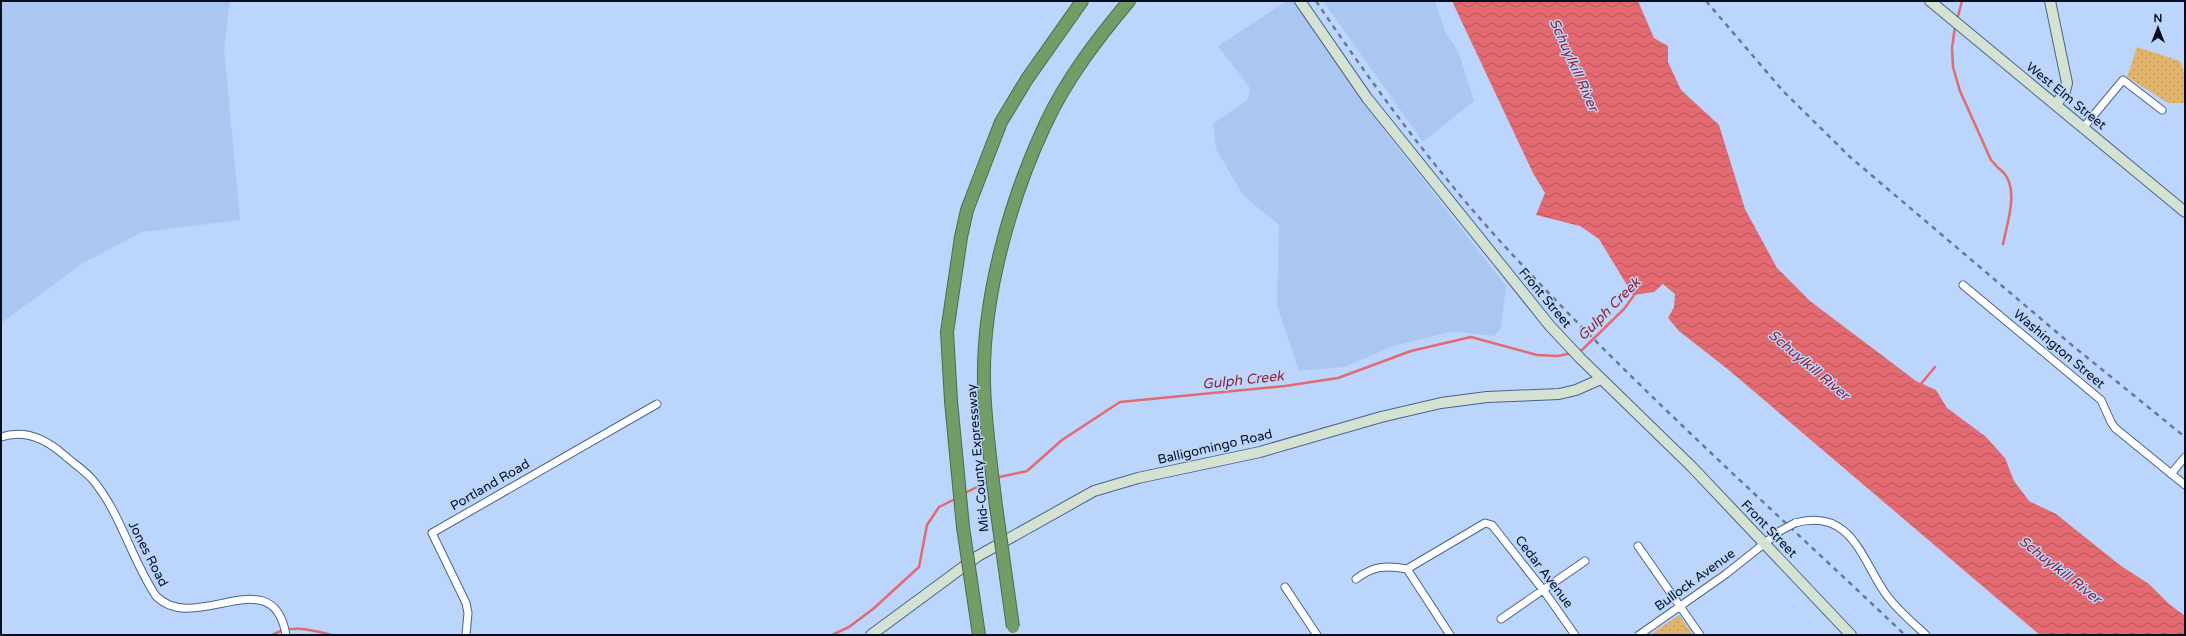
<svg xmlns="http://www.w3.org/2000/svg" width="2186" height="636" font-family="'Varela Round',sans-serif">
	<defs>
		<pattern id="park-dots" width="8" height="8" patternUnits="userSpaceOnUse"><rect width="8" height="8" fill="#e0b46a"/><path d="M2 2h.1M6 6h.1" fill="none" stroke="#bf9a5c" stroke-width="1.8" stroke-linecap="round"/></pattern>
		<pattern id="water-waves" width="16" height="10" patternUnits="userSpaceOnUse"><rect width="16" height="10" fill="#e26a70"/><path d="M0 5q4-4 8 0t8 0" fill="none" stroke="#b5565c"/></pattern>
	</defs>
	<rect width="100%" height="100%" fill="#bcd5fc"/>
	<path fill="#abc6f1" d="M1,1h229l-6,47 16,172 -98,12 -59,31 -82,60z
		M1287,1h8l89,129 122,156 -5,42 -7,8 -33,-4h-12l-55,14 -50,21 -45,4 -22,-65 2,-81 -36,-30 -27,-46 -3,-25 35,-25 2,-11 -32,-42z
		M1323,1h112l10,30 14,22 15,48 -51,41z"/>
	<path fill="url(#park-dots)" d="M2137,47l43,14 5,15v27h-17l-41,-26z
		M1679,615l14,20h-43z"/>
	<path fill="url(#water-waves)" d="M1452,1h186l16,37 14,8v16l13,28 38,35 26,84 32,59 33,33 106,80 20,9 11,18 38,28 20,22 9,23 15,20 27,13 65,52 28,18 20,20 16,12v19h-145l-310,-264 -51,-40 -11,-13 6,-11 1,-13 -12,-10 -9,8 -21,3 -34,-56 -19,-13 -44,-11 9,-22 -12,-20z"/>
	<g fill="none" stroke-linecap="round" stroke-linejoin="round">
		<path stroke="#e26a70" stroke-width="2.5" d="M1957,20l5,-19
			M1955,27l-3,21 1,19 7,24 31,69c4,5 8,9 13,13 15,17 3,51 -1,71
			M1577,351l5,-1 42,-41 11,-15
			M1920,385l15,-18
			M995,478l32,-7 35,-31 58,-38 165,-16 53,-8 73,-27 60,-14 66,18 21,1 14,-3
			M963,494l26,-13
			M272,635c20,-11 39,-5 60,0
			M832,635l17,-8 24,-18 46,-42 8,-42 12,-18 18,-9"/>
		<defs>
			<path id="street" d="M2083,128l40,-48 39,30
				M1963,285l138,115 10,22 4,6 70,57
				M1,437c24,-8 45,2 63,18 9,8 20,15 28,24 29,34 39,80 64,117 39,40 117,-38 130,39
				M2171,474l14,-17
				M1795,523c56,-15 66,35 90,70 11,16 27,29 41,42
				M1638,546l62,89
				M1407,569l43,66
				M1356,579c17,-13 30,-14 51,-10l78,-46 7,2 52,66 31,44
				M1285,587l32,48
				M1501,619l84,-58
				M466,635l2,-22 -2,-10 -34,-70 225,-129
				M1639,635l87,-61 54,-43"/>
			<path id="secondary" d="M1300,1l67,97 183,228 30,32 112,109 159,168
				M1930,1l255,211
				M2050,1l17,82 -2,8 -9,14
				M871,635l107,-79 116,-65 44,-13 122,-26 121,-35 60,-14 46,-6 72,-3 17,-4 25,-11"/>
			<path id="highway" d="M951,401l-4,-69 14,-95 6,-27 34,-88 26,-43 55,-78
				M996,506c-5,-41 -11,-82 -12,-123 -2,-84 26,-184 62,-260 21,-45 52,-85 83,-122"/>
		</defs>
		<use href="#street" stroke="#49648f" stroke-width="9"/>
		<use href="#secondary" stroke="#49648f" stroke-width="12"/>
		<use href="#highway" stroke="#4c6b4e" stroke-width="14"/>
		<use href="#street" stroke="#fff" stroke-width="7"/>
		<use href="#secondary" stroke="#d5e2d1" stroke-width="10"/>
		<use href="#highway" stroke="#729d66" stroke-width="12"/>
		<path stroke="#677996" stroke-width="2.5" stroke-dasharray="5 5" stroke-linecap="butt" d="M1316,1c56,83 116,165 183,239 127,139 269,265 406,395
			M1706,1l77,90 67,66 223,189 112,91"/>
		<defs>
			<path id="street-bridge" d="M1780,531l15,-8"/>
			<path id="highway-bridge" d="M951,401l12,126 16,108
				M996,506l17,121"/>
		</defs>
		<use href="#street-bridge" stroke="#49648f" stroke-width="9" stroke-linecap="butt"/>
		<use href="#highway-bridge" stroke="#4c6b4e" stroke-width="14" stroke-linecap="butt"/>
		<use href="#street-bridge" stroke="#fff" stroke-width="7"/>
		<use href="#highway-bridge" stroke="#729d66" stroke-width="12"/>
	</g>
	<g text-anchor="middle" dominant-baseline="central" stroke-width="3" stroke-linejoin="round" paint-order="stroke">
		<g font-size="13" fill="#050f20" stroke="#bcd5fc">
			<text transform="translate(2066 96) rotate(39)">West Elm Street</text>
			<text transform="translate(1545 298) rotate(50)">Front Street</text>
			<text transform="translate(2059 349) rotate(40)">Washington Street</text>
			<text transform="translate(1215 447) rotate(-13)">Balligomingo Road</text>
			<text transform="translate(978 458) rotate(-95)">Mid-County Expressway</text>
			<text transform="translate(490 485) rotate(-30)">Portland Road</text>
			<text transform="translate(1769 529) rotate(46)">Front Street</text>
			<text transform="translate(148 554) rotate(63)">Jones Road</text>
			<text transform="translate(1544 572) rotate(53)">Cedar Avenue</text>
			<text transform="translate(1695 580) rotate(-36)">Bullock Avenue</text>
		</g>
		<g font-size="14" font-style="italic" fill="#8f2230" stroke="#bcd5fc">
			<text transform="translate(1574 65) rotate(66)">Schuylkill River</text>
			<text transform="translate(1609 309) rotate(-45)">Gulph Creek</text>
			<text transform="translate(1809 365) rotate(40)">Schuylkill River</text>
			<text transform="translate(1243 380) rotate(-6)">Gulph Creek</text>
			<text transform="translate(2060 570) rotate(38)">Schuylkill River</text>
		</g>
	</g>
	<rect width="2186" height="636" fill="none" stroke="#050f20" stroke-width="4"/>
	<g transform="translate(2158 28)" stroke="#bcd5fc" stroke-width="3" paint-order="stroke">
	<path d="M0-3L7 15L0 10L-7 15Z" fill="#050f20"/>
	<text y="-6" font-size="11" font-weight="bold" text-anchor="middle" fill="#050f20">N</text>
	</g>
</svg>
